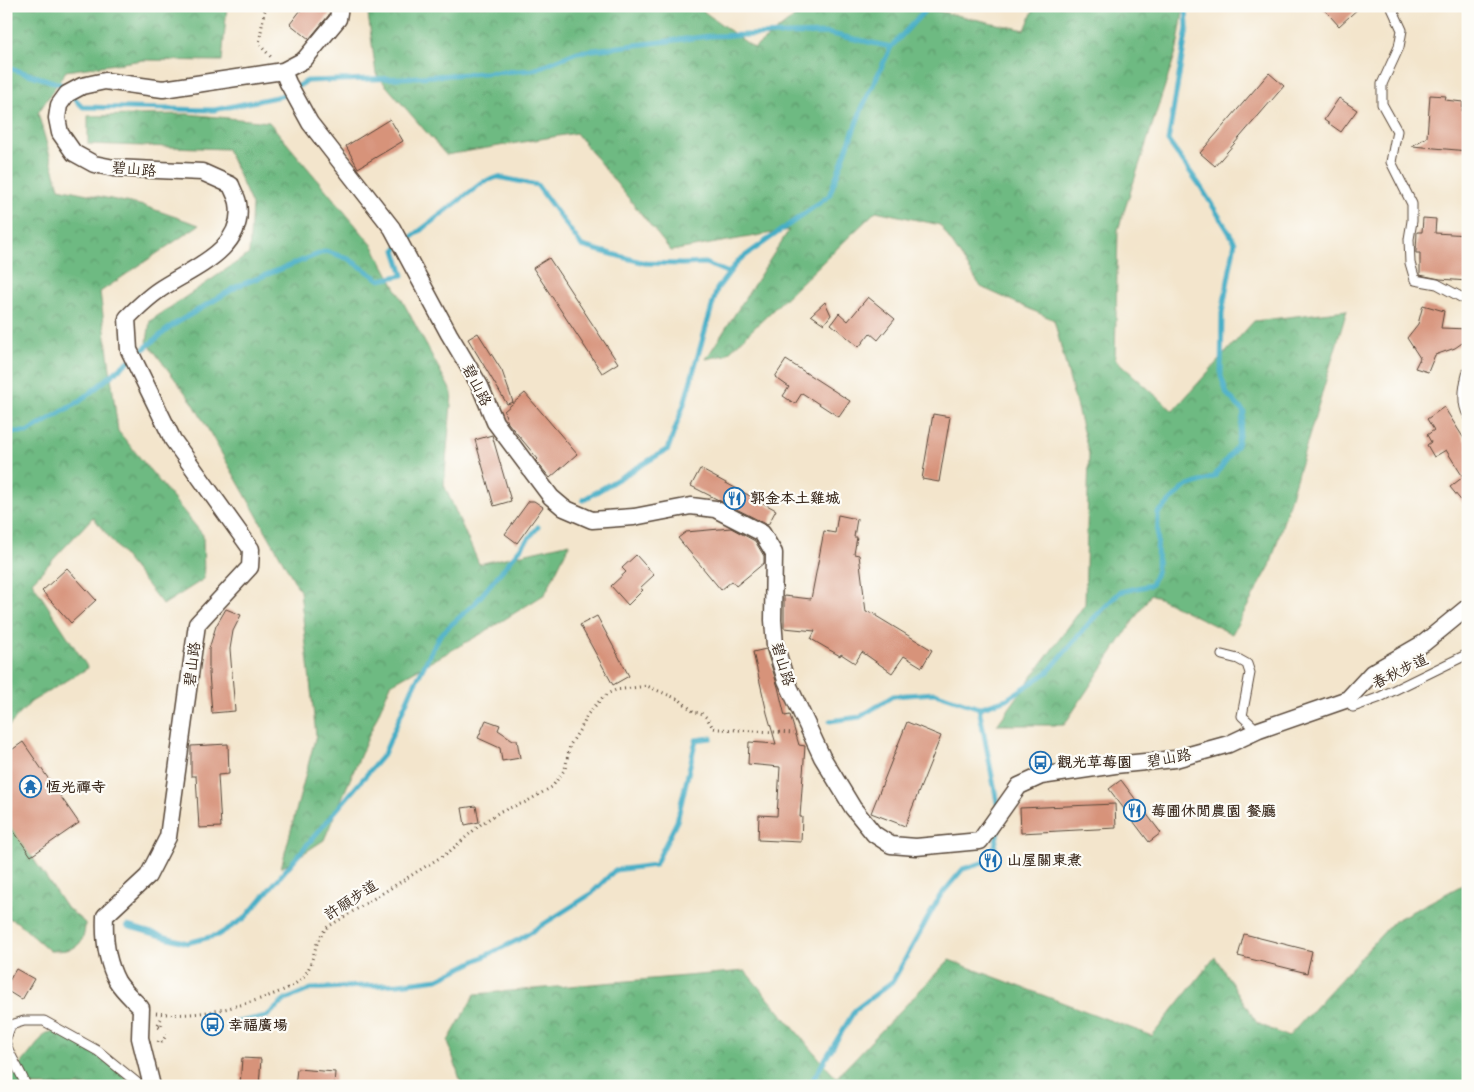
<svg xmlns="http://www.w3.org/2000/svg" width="1474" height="1092" font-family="'Shantell Sans','LXGW WenKai TC',sans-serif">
	<defs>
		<pattern id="forest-crowns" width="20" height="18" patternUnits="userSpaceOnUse" patternTransform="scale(1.25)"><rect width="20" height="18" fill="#6eba82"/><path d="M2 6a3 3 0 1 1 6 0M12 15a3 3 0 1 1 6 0" fill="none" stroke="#5c976a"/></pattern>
	</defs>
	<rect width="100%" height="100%" fill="#fdfcf7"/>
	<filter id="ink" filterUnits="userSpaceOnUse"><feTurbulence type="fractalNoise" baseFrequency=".02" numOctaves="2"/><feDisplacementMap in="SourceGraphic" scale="10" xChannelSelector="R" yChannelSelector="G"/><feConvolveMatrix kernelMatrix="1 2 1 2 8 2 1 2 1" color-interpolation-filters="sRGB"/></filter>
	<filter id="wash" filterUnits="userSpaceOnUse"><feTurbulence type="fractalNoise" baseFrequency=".0096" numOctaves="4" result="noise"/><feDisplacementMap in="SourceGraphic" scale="20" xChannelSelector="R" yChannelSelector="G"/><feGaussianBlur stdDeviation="1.12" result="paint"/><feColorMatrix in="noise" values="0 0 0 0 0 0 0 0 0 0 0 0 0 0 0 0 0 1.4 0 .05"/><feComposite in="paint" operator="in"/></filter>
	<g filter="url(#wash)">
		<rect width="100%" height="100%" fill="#f3e5cc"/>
		<path fill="url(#forest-crowns)" stroke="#547250" d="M6,6h221l-5,55 -79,-1 -77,11 -28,42 21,75 85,18 55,19 -99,67 18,139 85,104 1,44 -41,26 -70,-88 -61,65 56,86 -57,34 -25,27z
			M367,6h329l58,42 46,-35 -1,-7h115l111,24 10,-24h149l-7,43 -59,181 -3,129 58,52 81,-90 93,-11 -77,256 -38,68 -81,-40 -87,131h-67l88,-121 4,-150 -35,-134 -73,-33 -41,-62 -64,-14 -150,144 -20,4 83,-129 -118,21 -95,-118 -130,22 -70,-81z
			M187,114l82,8 104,124 79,147 -8,92 35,79 91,-21 -25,51 -64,40 -90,50 -67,156 -43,28 35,-133 -16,-144 -107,-188 -46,-61 3,-21 99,-67 3,-49 -25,-56 -139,-5v-28z
			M6,818l59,88 20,17c0,25 -12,28 -35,28l-33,-29 -11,-5z
			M1468,882v204h-1006l-14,-45 27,-47 270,-23 91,107 113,-118 203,76 63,-79 42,66 31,14 106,-116z
			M52,1032c29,6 61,34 84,54h-130v-3l40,-50z"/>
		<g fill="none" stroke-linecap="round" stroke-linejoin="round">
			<path stroke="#46aec6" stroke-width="5" d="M6,67l54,17 23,23 131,3 67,-14 26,-15 96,-3 130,-8 44,-18 133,-16 117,-3 64,14
				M6,432h22l52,-31 93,-76 65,-39 88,-35 23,8 31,21 23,-5 -8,-25 88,-68 15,-5 39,8 45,61 63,17 37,1 23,-1 24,10
				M583,500l85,-51 16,-45 33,-115 21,-28 91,-65 33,-88 29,-61 38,-41
				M979,708l19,99
				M830,721l30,-4 33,-21 42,-3 44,15 28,-9 41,-27 42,-50 30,-30 31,-7 6,-15 1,-57 27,-26 29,-10 23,-32 7,-33 -17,-18 -6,-18 1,-63 13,-71 -36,-58 -31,-43 19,-113 -1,-22
				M127,926l60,17 31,-8 27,-17 139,-164 28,-65 28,-54 36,-33 62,-75
				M233,1023l34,-7 18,-16 26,-11 88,-5 39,-5 82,-40 71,-45 24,-24 40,-5 22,-44 19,-81 15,-2
				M809,1086l46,-76 38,-29 47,-85 23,-27 29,-9 7,-34"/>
		</g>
		<g id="blocks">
			<path fill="#d7937a" d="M304,6h26l-1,9 -20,24 -19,-15z
				M1321,6h40l-22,20z
				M1269,73l15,13 -69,80 -15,-13z
				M1430,95l16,1 -1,4 18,2 -1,10h6v39l-56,-5 15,-9z
				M1339,98l18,12 -16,22 -17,-12z
				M390,119l13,22 -45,27 -12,-22z
				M1423,218l13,1 -1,14 33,2v46l-28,-2 -20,-4v-22h-4v-2l1,-19h5z
				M549,258l69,105 -16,10 -69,-105z
				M868,297l27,22 -17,21 -8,-7 -11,14 -28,-23 8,-11 9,8z
				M825,302l6,13 -7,9 -13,-9z
				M1423,305l21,6 -3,17 27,1v10l-13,9 -20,7 -7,17 -13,-4 5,-10 -13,-20 11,-14z
				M478,333l24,38 11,31 -6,2 -39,-65z
				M786,360l64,41 -11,16 -37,-24 -7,11 -12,-8 6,-9 -14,-10z
				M525,393l52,61 -27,24 -14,-17 2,-2 -30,-36 -4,-12z
				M1444,407l24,38v64l-18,-22 13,-10 -17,-27 -12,7 -7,-12 4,-3 -4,-7 7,-5 -7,-11z
				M933,414l17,3 -11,65 -17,-3z
				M492,435l19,66 -17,5 -19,-66z
				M700,469l76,41 -8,15 -77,-39z
				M529,501h5l9,6 -26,36 -12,-9z
				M838,515l19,4 -3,18h3l-3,17 5,1 7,57 10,2v2l56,34 -10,17 -18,-11 -12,17 -30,-21 -7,11 -14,-9 -1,2 -29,-17 4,-8 -31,-3v-32l27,3 13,-68 11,2z
				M731,528l24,13 9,15v7l-28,23 -4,-5 -11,9 -43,-52 8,-6z
				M636,555l18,20 -14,13 3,2 -15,15 -17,-19 15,-14 -4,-4z
				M67,568l29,32 -25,23 -29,-32z
				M226,609l15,6 -8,16 -3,18 5,62 -23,2 -3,-40v-24l7,-23z
				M597,616l32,60 -16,9 -33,-60z
				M766,649l12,38 7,29 5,-1 9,30 6,1 -5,71h2l-1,25 -43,-2 1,-25 18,1 3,-49 -32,-3 1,-22 27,2 -9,-31 -14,-61z
				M486,720l14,5 -2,5 15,10h4l3,18 -18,3 -2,-13 -22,-10z
				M907,722l34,14 -36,90 -34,-13z
				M23,742l56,81 -48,33 -25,-36v-66z
				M228,744l1,30 -11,1 3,52 -22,1 -3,-52h-5v-30z
				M1121,780l40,53 -12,9 -40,-53z
				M1115,804l1,24 -95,5 -1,-25z
				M476,806l3,16 -14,3 -3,-17z
				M1244,934l68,17 -5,22 -69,-17z
				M16,969l18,10 -12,21 -16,-10v-4z
				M242,1058l19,1 -2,27h-19z
				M297,1069l38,3 -1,14h-39z"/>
		</g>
	</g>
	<g filter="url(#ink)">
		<use href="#blocks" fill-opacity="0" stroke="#574638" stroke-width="1"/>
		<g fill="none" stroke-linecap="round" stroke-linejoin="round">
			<defs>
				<path id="service" d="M1391,6l11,24 -3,17 -17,37v20l15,27 -6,31 21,42v17l-3,18 1,24 5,17 22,4 31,17
					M1468,371c-4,14 -7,32 0,44
					M1222,655l16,4 9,5 3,9 -8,43 16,15
					M1348,699l5,8 25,-9 90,-44
					M6,1038l5,-13 13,-4h20l54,30 43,35
					M6,1044c5,15 15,27 20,42"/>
				<path id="minor" d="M283,71l5,12 22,40 82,105 57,106 31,52 15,36 56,75 13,11 28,12 42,-3 57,-11 24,3 47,24 12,20 -1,67 2,25 11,35 36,77 31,51 21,26 17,11 25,2 64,-6 39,-55 22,-10 74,-11 60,-6 54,-15 30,-14 89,-31 24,-26 52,-30 44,-36
					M152,1086l-12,-48 1,-30c-8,-9 -18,-17 -24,-27 -10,-19 -13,-44 -12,-65l43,-40 20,-39 29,-213 53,-57 1,-18 -78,-109 -44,-90 -2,-32c10,-10 20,-20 32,-28 31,-21 87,-40 79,-87 -1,-6 -5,-12 -7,-18l-29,-13 -88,-4 -20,-4 -20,-11 -14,-20 -3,-15 2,-13 8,-11 15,-8 23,-5 58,8 120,-18 21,-11 34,-41 2,-13"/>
			</defs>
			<use href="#service" stroke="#574638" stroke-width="11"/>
			<use href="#minor" stroke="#574638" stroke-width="19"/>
			<path stroke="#574638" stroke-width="3" stroke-dasharray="1 4" stroke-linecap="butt" d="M267,6l-3,7 -5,31 12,13
				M156,1013c37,5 75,-4 110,-16 13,-5 28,-10 37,-20 9,-10 10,-24 15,-36 2,-4 5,-9 8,-13l123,-76 32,-28 20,-13 25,-9 26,-15 13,-18 5,-24 14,-22 3,-8 16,-18 6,-4 7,-3 31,-4 33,14 14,12 7,1 6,5 6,10 5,1 76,4
				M161,1019l-4,7 3,2 2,-4
				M158,1042l1,-2 3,2 5,-8"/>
			<use href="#service" stroke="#fff" stroke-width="9"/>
			<use href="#minor" stroke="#fff" stroke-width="16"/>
		</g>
	</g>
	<defs>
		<symbol id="restaurant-ring" viewBox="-11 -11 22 22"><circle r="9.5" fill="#fdfcf7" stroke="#1f6fb2" stroke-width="1.5"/><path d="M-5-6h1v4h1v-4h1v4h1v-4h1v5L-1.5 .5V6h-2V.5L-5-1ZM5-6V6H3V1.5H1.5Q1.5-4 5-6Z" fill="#1f6fb2"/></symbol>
		<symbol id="bus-ring" viewBox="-11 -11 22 22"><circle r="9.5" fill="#fdfcf7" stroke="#1f6fb2" stroke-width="1.5"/><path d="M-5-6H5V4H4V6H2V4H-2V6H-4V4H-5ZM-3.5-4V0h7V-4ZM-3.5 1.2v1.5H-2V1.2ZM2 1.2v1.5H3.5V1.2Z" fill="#1f6fb2"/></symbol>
		<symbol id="temple-ring" viewBox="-11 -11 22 22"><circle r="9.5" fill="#fdfcf7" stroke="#1f6fb2" stroke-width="1.5"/><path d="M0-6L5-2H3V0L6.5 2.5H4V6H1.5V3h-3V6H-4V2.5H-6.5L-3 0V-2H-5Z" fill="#1f6fb2"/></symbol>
	</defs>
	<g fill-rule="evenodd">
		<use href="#restaurant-ring" x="722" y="486" width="25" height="25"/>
		<use href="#bus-ring" x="1028" y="750" width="25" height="25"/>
		<use href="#temple-ring" x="18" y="774" width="25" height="25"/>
		<use href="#restaurant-ring" x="1122" y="798" width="25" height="25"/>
		<use href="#restaurant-ring" x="978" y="848" width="25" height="25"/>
		<use href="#bus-ring" x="200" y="1012" width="25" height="25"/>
	</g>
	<g text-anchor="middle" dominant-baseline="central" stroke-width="4.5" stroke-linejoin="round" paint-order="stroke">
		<g font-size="15" fill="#3b2a1e" stroke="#fdfcf7">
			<text transform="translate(134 169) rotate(5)">碧山路</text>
			<text transform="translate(477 385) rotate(63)">碧山路</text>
			<text transform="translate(192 664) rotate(-83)">碧山路</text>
			<text transform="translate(783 664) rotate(73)">碧山路</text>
			<text transform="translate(1400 671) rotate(-26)">春秋步道</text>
			<text transform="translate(1169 758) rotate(-10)">碧山路</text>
			<text transform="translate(351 900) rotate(-33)">許願步道</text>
		</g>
		<g font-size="15" font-weight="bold" fill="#3b2a1e" stroke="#fdfcf7" text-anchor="start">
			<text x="750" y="498">郭金本土雞城</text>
			<text x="1057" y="762">觀光草莓園</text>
			<text x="46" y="787">恆光禪寺</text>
			<text x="1151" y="811">莓圃休閒農園 餐廳</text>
			<text x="1007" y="860">山屋關東煮</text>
			<text x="228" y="1025">幸福廣場</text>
		</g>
	</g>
	<rect width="1474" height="1092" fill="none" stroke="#fdfcf7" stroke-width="25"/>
</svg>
